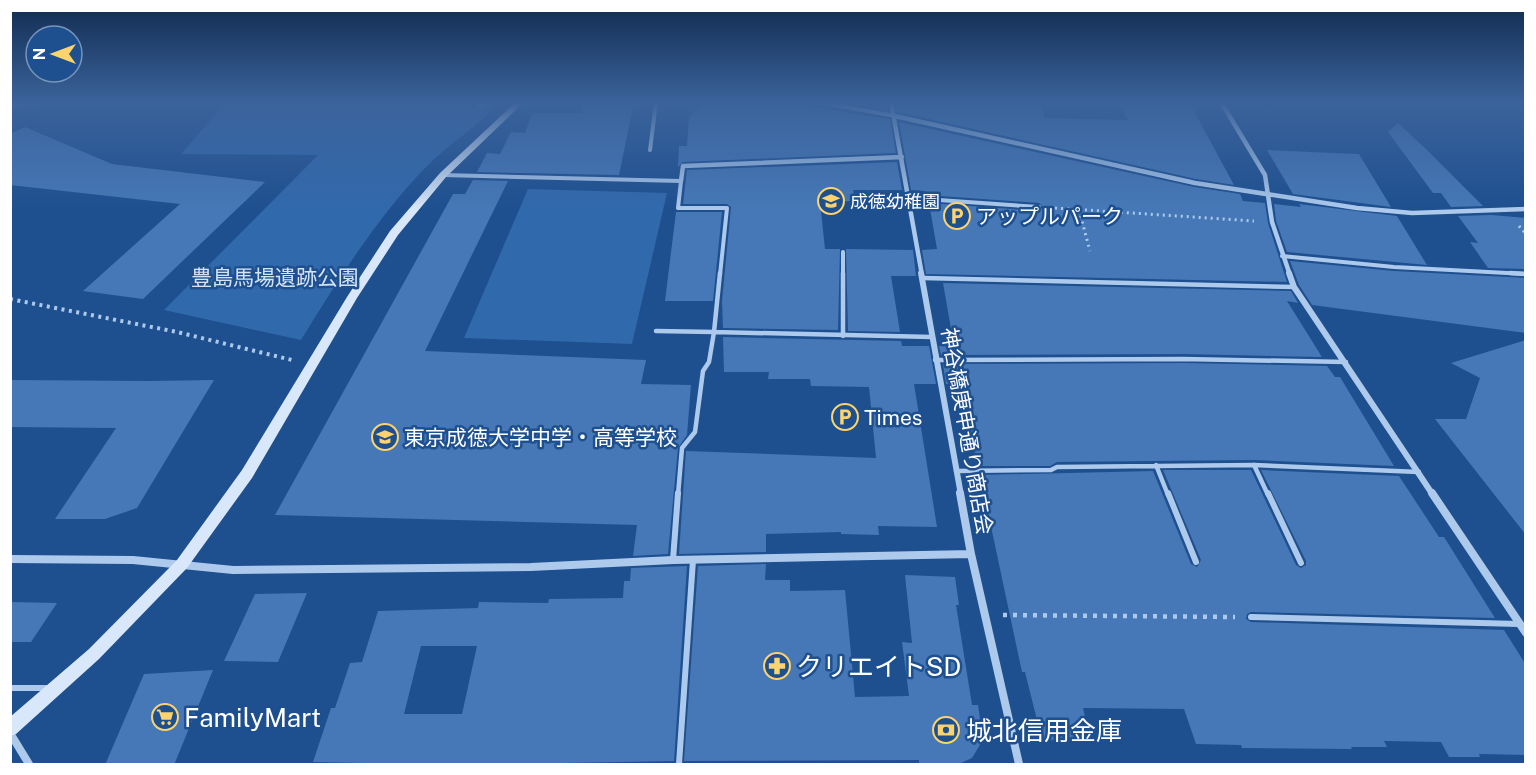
<svg xmlns="http://www.w3.org/2000/svg" width="1536" height="775" font-family="'Public Sans','Noto Sans JP',sans-serif">
	<rect width="100%" height="100%" fill="#1e4f8f"/>
	<path fill="#3169ad" d="M343,102h148l6,3c-21,23 -50,40 -72,63 -49,51 -87,112 -124,172l-137,-30 154,-155 -137,-1 42,-48h88z
		M528,189l139,4 -35,151 -168,-6z"/>
	<path fill="#4678b7" fill-rule="evenodd" d="M594,102h40l-15,73 -142,-3 10,-19 13,1 11,-22 14,1 7,-20h50l2,-8h9z
		M705,102h76l109,17 6,34 -213,9 -5,5 1,-21h8l2,-29z
		M847,102h40l1,9 -41,-8z
		M895,102h145l5,16 83,2 -9,-18h70l45,83 -38,-6 -299,-67z
		M899,122l295,65 46,7 3,7 22,2 3,20 19,59 -361,-8 -4,-24 15,-1 -8,-46 110,8 4,-4 -4,-4 -113,-8 -1,-4 -14,-1z
		M1398,123l29,27 56,56 -32,1 -10,-14h-8l-45,-61z
		M25,127l87,37 153,18 -122,117 -60,-8 97,-87 -170,-19v-51z
		M1267,150l92,4 32,53 -98,-13z
		M897,162l5,28h-49l2,11 -35,1 5,47h15l-2,81 -115,-2 -1,-27 9,-94 -4,-3h-44l4,-34z
		M473,180l35,1 -83,170 221,9 -5,24 50,1 -4,50 -9,13 -10,106 -35,2 4,-31 -362,-10 178,-321h12z
		M1274,204l27,3 -2,-3 98,12 30,49 -140,-13 -11,-31z
		M676,212h46l-9,89h-48z
		M1492,215l34,3v51l-38,-1 -18,-26 8,1 -20,-27z
		M846,249l67,1 3,26h-25l9,56 -52,-1z
		M1290,261l104,10 132,7v55l-214,-28 -13,-20z
		M943,283l348,8 7,12 -11,-2 35,56 -139,-3 -242,1 -2,-9h15z
		M723,337l178,4 1,5h27l7,38h-22l23,143 -59,-1 1,9 -38,-1v-2l-75,2v18l-87,2 7,-103 190,7 -7,-71 -58,-1 -1,-7h-42l1,-7h-45z
		M1526,340v195l-91,-116h31l14,-41 -29,-15z
		M1183,363l144,3 8,11h5l54,89 -140,-6 -197,2 -7,4h-72l-19,-82h-13l-3,-20z
		M10,380l138,1 66,-1 -77,128 -32,11h-50l61,-91 -106,-1z
		M1163,470h88l45,95 5,3 5,-3v-4l-45,-91 138,6 40,61h5l51,81 -244,-6 -4,2 -1,5 5,3 253,8 22,35v90l-47,-1 1,3h-31l-8,-15 -57,-1 3,6h-36l1,2 -110,-1 -1,-3 -45,-1 -12,-35 -101,-1 8,33 -49,-1 -17,-68h-3l-42,-197 173,-4 38,93 6,3 4,-7z
		M766,564l-1,16h25v11l55,-1 10,107 54,-1 -7,-54 10,1 -7,-68 50,2 4,28h-3l16,100h6l5,35 -11,18 -11,5h-42v-3l-235,1 14,-195z
		M687,566l-13,195 -217,4 -144,-3 18,-54h4l15,-45 12,-1 16,-51 100,-3 1,-6 69,1 1,-4 74,-1 1,-17h6l1,-13zM421,646h56l-15,68h-58z
		M307,593l-29,69 -54,-1 31,-67z
		M10,602l47,1 -26,39h-21z
		M213,670l-39,95h-69l39,-91z"/>
	<g fill="none" stroke-linecap="round" stroke-linejoin="round">
		<path stroke="#adcaed" stroke-width="3" stroke-dasharray="2 4" stroke-linecap="butt" d="M1055,208l199,13
			M1079,210l11,41
			M1519,226l7,8"/>
		<path stroke="#adcaed" stroke-width="4" stroke-dasharray="3 4.5" stroke-linecap="butt" d="M10,299l167,33 115,28"/>
		<path stroke="#adcaed" stroke-width="4.5" stroke-dasharray="4 6" stroke-linecap="butt" d="M1003,615l232,2"/>
		<path stroke="#adcaed" stroke-width="4" d="M818,102l77,14
			M650,150l6,-48
			M443,175l238,6 -3,27h49l-7,67
			M910,198l129,9
			M843,252v23
			M1282,256l112,11 132,7"/>
		<path stroke="#adcaed" stroke-width="4.5" d="M720,273l-6,59 218,5
			M843,273v63
			M1510,273l16,1
			M923,278l371,9
			M656,331l58,1 -5,30 -6,9 -8,61 -13,16 -4,47
			M935,360l248,-1 163,3
			M1156,465l12,30
			M1254,465l14,30
			M956,471l95,-1 6,-3 197,-2 165,7"/>
		<path stroke="#adcaed" stroke-width="6" d="M1168,493l28,69
			M1268,493l33,70
			M673,560l5,-67
			M1251,617l268,7
			M10,688h37
			M679,764l14,-204"/>
		<path stroke="#adcaed" stroke-width="4.5" d="M891,102l31,173
			M1221,102l44,73 7,47 18,53
			M10,103l5,2 19,-3
			M480,105l10,-3
			M895,116l300,67 162,25 55,5 114,-4
			M681,181l2,-15 219,-9"/>
		<path stroke="#adcaed" stroke-width="6" d="M921,273l40,222
			M1289,273l5,14 139,208"/>
		<path stroke="#adcaed" stroke-width="8" d="M960,493l11,61 48,210
			M1432,493l94,140
			M10,559l123,1 100,10 298,-3 142,-7 298,-6
			M10,733l19,31"/>
		<path fill="#d9e7fa" fill-rule="evenodd" d="M516,102h8l-78,75 -48,58 -41,63 -105,180 -65,90 -88,91 -83,75 -6,2v-19l79,-68 88,-89 65,-90 105,-173 43,-66 50,-58z"/>
	</g>
	<linearGradient id="sky" x2="0" y2="1"><stop stop-color="#102b4f"/><stop offset="0.49" stop-color="#3b639b"/><stop offset="1" stop-color="#3b639b" stop-opacity="0"/></linearGradient>
	<rect width="1536" height="210" fill="url(#sky)"/>
	<defs>
		<symbol id="school-ring" viewBox="-11 -11 22 22"><circle r="9.5" fill="#1e4f8f" stroke="#fcd36c" stroke-width="1.5"/><path d="M0-5L7-2L0 1L-7-2ZM-4 1L0 2.5L4 1V4Q0 6-4 4Z" fill="#fcd36c"/></symbol>
		<symbol id="parking-ring" viewBox="-11 -11 22 22"><circle r="9.5" fill="#1e4f8f" stroke="#fcd36c" stroke-width="1.5"/><path d="M-3.5-5.5H1a3.5 3.5 0 0 1 0 7H-1V5.5H-3.5ZM-1-3.4V-.6H.8a1.4 1.4 0 0 0 0-2.8Z" fill="#fcd36c"/></symbol>
		<symbol id="pharmacy-ring" viewBox="-11 -11 22 22"><circle r="9.5" fill="#1e4f8f" stroke="#fcd36c" stroke-width="1.5"/><path d="M-2-6h4v4h4v4h-4v4h-4v-4h-4v-4h4Z" fill="#fcd36c"/></symbol>
		<symbol id="supermarket-ring" viewBox="-11 -11 22 22"><circle r="9.5" fill="#1e4f8f" stroke="#fcd36c" stroke-width="1.5"/><path d="M-6-5.5h2.5l.6 2H6L4.5 2H-2.5L-4.4-4H-6ZM-1.5 3.2a1.3 1.3 0 1 0 .1 0ZM3 3.2a1.3 1.3 0 1 0 .1 0Z" fill="#fcd36c"/></symbol>
		<symbol id="bank-ring" viewBox="-11 -11 22 22"><circle r="9.5" fill="#1e4f8f" stroke="#fcd36c" stroke-width="1.5"/><path d="M-6-4H6V4H-6ZM0-2.3a2.3 2.3 0 1 0 0 4.6a2.3 2.3 0 1 0 0-4.6Z" fill="#fcd36c"/></symbol>
	</defs>
	<g fill-rule="evenodd">
		<use href="#school-ring" x="816" y="186" width="30" height="30"/>
		<use href="#parking-ring" x="942" y="201" width="30" height="30"/>
		<use href="#parking-ring" x="830" y="402" width="30" height="30"/>
		<use href="#school-ring" x="370" y="422" width="30" height="30"/>
		<use href="#pharmacy-ring" x="762" y="651" width="30" height="30"/>
		<use href="#supermarket-ring" x="150" y="702" width="30" height="30"/>
		<use href="#bank-ring" x="931" y="715" width="30" height="30"/>
	</g>
	<g text-anchor="middle" dominant-baseline="central" stroke-width="5" stroke-linejoin="round" paint-order="stroke">
		<g font-size="18" fill="#fff" stroke="#1e4f8f" text-anchor="start">
			<text x="850" y="201">成徳幼稚園</text>
		</g>
		<g font-size="21" fill="#fff" stroke="#1e4f8f" text-anchor="start">
			<text x="976" y="216">アップルパーク</text>
			<text x="864" y="417">Times</text>
			<text x="404" y="437">東京成徳大学中学・高等学校</text>
		</g>
		<g font-size="21" fill="#d3e4f9" stroke="#1e4f8f">
			<text x="275" y="277">豊島馬場遺跡公園</text>
		</g>
		<g font-size="21" fill="#fff" stroke="#1e4f8f">
			<text transform="translate(967 431) rotate(80)">神谷橋庚申通り商店会</text>
		</g>
		<g font-size="26" fill="#fff" stroke="#1e4f8f" text-anchor="start">
			<text x="796" y="666">クリエイトSD</text>
			<text x="184" y="717">FamilyMart</text>
			<text x="966" y="730">城北信用金庫</text>
		</g>
	</g>
	<rect width="1536" height="775" fill="none" stroke="#ffffff" stroke-width="24"/>
	<g transform="translate(54 54) rotate(270)"><circle r="28" fill="#1e4f8f" stroke="#7895bc" stroke-width="1.5"/>
	<path d="M0-4.5L10 22L0 15L-10 22Z" fill="#fcd36c"/>
	<text y="-9" font-size="16" font-weight="bold" text-anchor="middle" fill="#ffffff">N</text>
	</g>
</svg>
